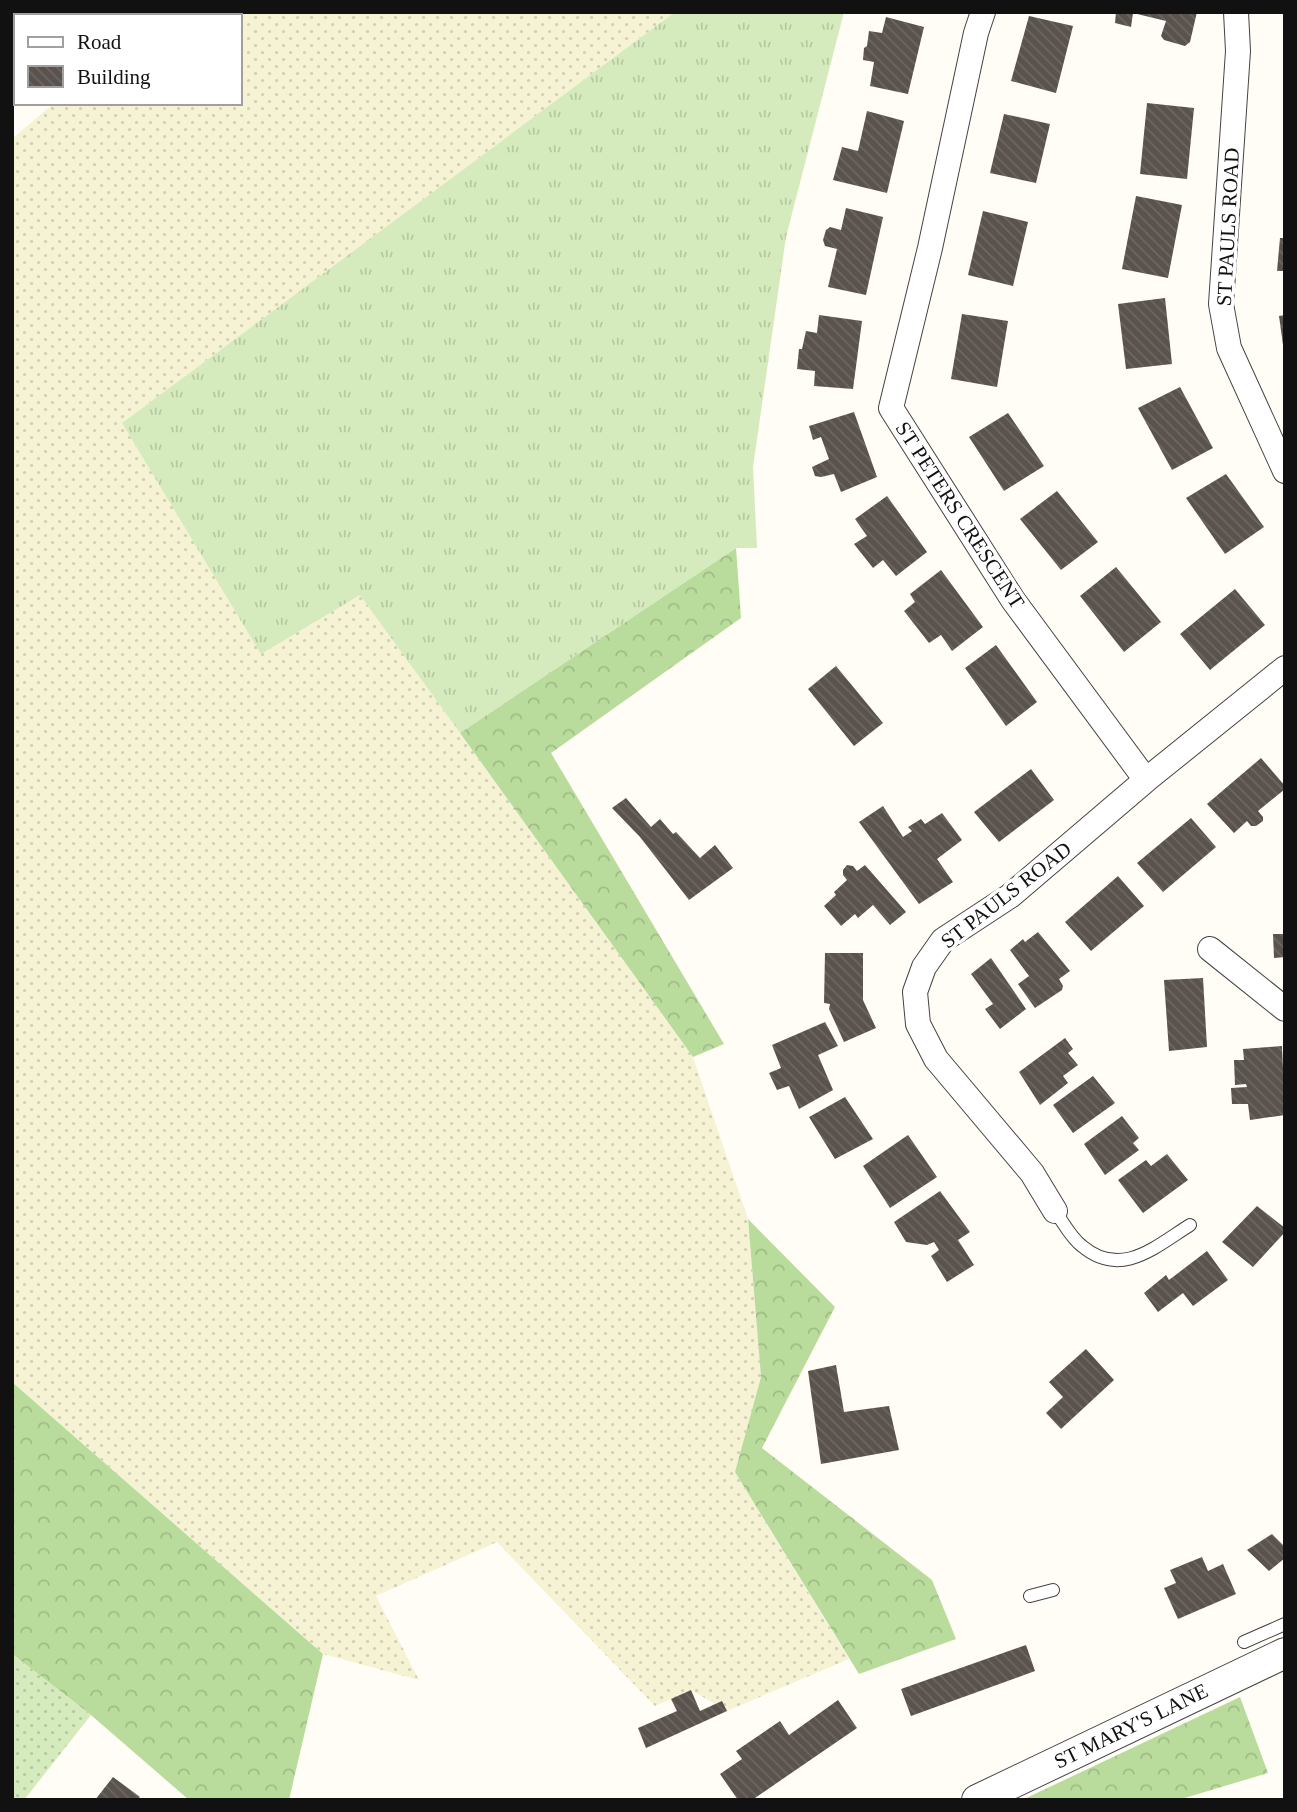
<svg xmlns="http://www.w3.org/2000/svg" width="1297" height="1812" font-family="'Times New Roman',serif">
	<defs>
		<pattern id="farmland-dots" width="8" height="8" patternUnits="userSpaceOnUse" patternTransform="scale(1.75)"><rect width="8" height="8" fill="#f6f3d4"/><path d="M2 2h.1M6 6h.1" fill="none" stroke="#d2cfb5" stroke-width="1.8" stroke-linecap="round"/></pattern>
		<pattern id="grass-tufts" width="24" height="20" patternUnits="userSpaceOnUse" patternTransform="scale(1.75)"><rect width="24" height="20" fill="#d5ebbd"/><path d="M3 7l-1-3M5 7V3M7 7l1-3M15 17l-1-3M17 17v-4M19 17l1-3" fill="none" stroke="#b6c8a1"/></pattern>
		<pattern id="forest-crowns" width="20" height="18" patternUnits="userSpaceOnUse" patternTransform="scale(1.75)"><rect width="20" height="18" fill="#b9dc9c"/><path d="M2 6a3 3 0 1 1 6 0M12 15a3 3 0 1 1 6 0" fill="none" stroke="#9ebc85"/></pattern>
		<pattern id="garden-dots" width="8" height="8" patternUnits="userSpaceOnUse" patternTransform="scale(1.75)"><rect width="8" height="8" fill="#d5ebbd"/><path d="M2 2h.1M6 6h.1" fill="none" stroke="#b6c8a1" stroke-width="1.8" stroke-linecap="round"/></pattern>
		<pattern id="building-back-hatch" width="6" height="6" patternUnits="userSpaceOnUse" patternTransform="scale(1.75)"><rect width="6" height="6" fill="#5a524d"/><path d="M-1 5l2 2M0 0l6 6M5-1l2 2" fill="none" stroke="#6d6662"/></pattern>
	</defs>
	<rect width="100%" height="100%" fill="#fffdf5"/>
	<path fill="url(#farmland-dots)" d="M161,12h514l-553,411 238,171 333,463 55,162 13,158 -26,95 114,187 -122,52 -36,-21 -36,16 -158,-164 -121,54 43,84 -96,-26 -311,-272v-1243l42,-36h186v-87h-83z"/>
	<path fill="url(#grass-tufts)" d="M675,12h169l-58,225 -33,230 4,81h-21l-276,185 -100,-138 -99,59 -139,-231z"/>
	<path fill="url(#forest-crowns)" d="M736,548l5,70 -190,135 173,291 -31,13 -233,-324z
		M748,1219l87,88 -73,141 170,132 24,59 -97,35 -124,-202 26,-95z
		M12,1382l311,272 -34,146h-100l-98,-85 -79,-61z
		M1240,1697l28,76 -90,27h-156z"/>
	<path fill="url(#garden-dots)" d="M12,1654l79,61 -67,85h-12z"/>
	<path fill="url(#building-back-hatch)" d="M1116,12h81l-7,30 -5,4 -21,-6 -3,-4 5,-15 -33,-8 -2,14 -16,-4z
		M1029,16l44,10 -17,67 -45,-12z
		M886,17l38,10 -16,67 -38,-8 4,-24 -11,-2 1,-12 3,-2 2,-15 13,2z
		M1147,103l47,5 -7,71 -47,-5z
		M867,111l37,10 -17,72 -54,-13 9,-33 16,4z
		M1004,114l46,10 -14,59 -46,-10z
		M1136,196l46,9 -14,73 -46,-9z
		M846,208l37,9 -17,78 -38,-8 9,-38 -12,-3 -2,-6 3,-10 4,-3 11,3z
		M983,211l45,11 -15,64 -45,-11z
		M1280,238h5v33h-8z
		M1165,298l7,66 -46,5 -8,-65z
		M962,314l46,7 -11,66 -46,-8z
		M819,315l43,6 -9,68 -39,-3 1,-15 -18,-2 2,-20h3l4,-18 11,2z
		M1285,315v30h-2l-4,-29z
		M1180,387l33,61 -41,22 -34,-62z
		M854,412l23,65 -36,15 -7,-18 -13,3 -6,-1 -3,-9 17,-8 -8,-22 -8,3 -4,-14z
		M1008,413l36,53 -40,25 -35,-54z
		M1226,474l38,53 -39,27 -39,-56z
		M1057,491l41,51 -37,28 -41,-51z
		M887,496l40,56 -31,24 -13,-16 -10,8 -19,-24 13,-8 -12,-17z
		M1116,567l45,55 -37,30 -44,-56z
		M941,570l42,57 -31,24 -11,-16 -12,8 -25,-32 11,-9 -5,-8z
		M1235,589l30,36 -55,45 -30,-36z
		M996,645l41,57 -31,24 -41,-58z
		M836,666l47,57 -29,23 -46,-57z
		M1261,758l24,28v3l-27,22 5,6v4l-7,5h-5l-4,-5 -13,12 -27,-29z
		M1031,769l23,31 -55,42 -25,-30z
		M626,798l25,29 9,-8 13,15 3,-2 24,26 15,-13 18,23 -44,32 -49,-63 -28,-29z
		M883,806l20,31 9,-6 -4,-4 13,-8 4,5 17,-11 20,27 -25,19 16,23 -34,22 -60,-82z
		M1191,818l25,29 -53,45 -26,-29z
		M847,865l6,1 4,5 8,-6 41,47 -16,13 -17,-20 -15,13 -3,-4 -14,12 -17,-20 12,-11 -2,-3 13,-12 -4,-5v-5z
		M1118,876l26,30 -53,45 -26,-29z
		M1038,932l32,39 -11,8 4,7 -1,4 -27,18 -17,-24 11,-8 -19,-26 13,-11 2,3z
		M1273,934h12v23l-11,1z
		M825,953h38v47l13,28 -32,14 -15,-33 1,-5 -6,-1z
		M991,958l35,51 -26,20 -15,-20 8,-5 -22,-30z
		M1203,978l4,69 -38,4 -5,-71z
		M825,1022l13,24 -20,9 15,35 -34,19 -10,-23 -12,4 -8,-17 12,-5 -9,-23z
		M1065,1038l8,11 -5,4 10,12 -15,11 5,7 -28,22 -21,-33z
		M1282,1046l3,69 -35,5 -2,-16h-16l-1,-16 16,-1 -1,-3 -11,1 -1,-25h10l-1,-11z
		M1093,1076l22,27 -42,30 -20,-28z
		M845,1097l28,42 -38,20 -26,-42z
		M1122,1116l17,22 -6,5 6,7 -34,25 -21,-31z
		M908,1135l29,42 -47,31 -27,-42z
		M1167,1154l21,26 -45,33 -25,-33 28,-20 5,6z
		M940,1191l30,41 -12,8 16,25 -27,17 -16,-26 8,-6 -5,-8 -7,3 -21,-3 -12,-20z
		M1257,1206l28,22v4l-32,35 -31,-25z
		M1207,1251l21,29 -35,26 -10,-13 -25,19 -14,-19 22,-18 3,5z
		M1086,1349l28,31 -53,49 -15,-16 17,-16 -14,-15z
		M836,1365l8,47 45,-6 10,44 -78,14 -13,-93z
		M1272,1534l13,13v11l-16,13 -22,-21z
		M1202,1557l6,14 15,-7 13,30 -58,25 -14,-31 12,-5 -6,-13z
		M1026,1645l9,26 -124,45 -10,-27z
		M691,1690l9,21 22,-10 5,10 -81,37 -8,-20 39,-17 -6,-12z
		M838,1700l19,28 -105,72h-14l-18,-26 22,-15 -6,-8 44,-30 9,14z
		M113,1777l27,20 -3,3h-42z"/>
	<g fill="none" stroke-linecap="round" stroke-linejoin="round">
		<defs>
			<path id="service" d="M1055,1211c8,11 16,27 27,35 39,33 73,1 108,-21
				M1030,1596l23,-6
				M1244,1642l41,-18"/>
			<path id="minor" d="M983,12l-7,21 -46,215 -39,160 122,192 133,180
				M1236,12l2,39 -17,253 8,44 56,123
				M101,16l4,-4
				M12,91l4,-3
				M1210,949l75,60
				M1055,1211l-23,-38 -96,-114 -18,-35 -3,-32 9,-25 19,-27 67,-44 136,-116 139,-112"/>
			<path id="tertiary" d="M977,1800l308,-147"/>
		</defs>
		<use href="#service" stroke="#444" stroke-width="14"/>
		<use href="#minor" stroke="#444" stroke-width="26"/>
		<use href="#tertiary" stroke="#444" stroke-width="32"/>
		<use href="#service" stroke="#fff" stroke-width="12"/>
		<use href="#minor" stroke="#fff" stroke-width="24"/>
		<use href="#tertiary" stroke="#fff" stroke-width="30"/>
	</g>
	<g text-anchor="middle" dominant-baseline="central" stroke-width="7" stroke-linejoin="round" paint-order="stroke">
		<g font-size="21" fill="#111" stroke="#fff">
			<text transform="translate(1228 227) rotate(-87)">ST PAULS ROAD</text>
			<text transform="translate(960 515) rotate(57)">ST PETERS CRESCENT</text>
			<text transform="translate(1006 895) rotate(-38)">ST PAULS ROAD</text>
			<text transform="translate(1131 1726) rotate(-26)">ST MARY'S LANE</text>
		</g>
	</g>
	<rect width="1297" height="1812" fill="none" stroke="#111111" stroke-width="28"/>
	<rect x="14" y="14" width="228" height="91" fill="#ffffff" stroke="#a0a0a0" stroke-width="2"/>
	<rect x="28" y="37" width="35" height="10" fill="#ffffff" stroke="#a0a0a0" stroke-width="2"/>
	<text x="77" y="49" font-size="21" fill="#111111">Road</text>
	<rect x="28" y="66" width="35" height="21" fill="url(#building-back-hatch)" stroke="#a0a0a0" stroke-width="2"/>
	<text x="77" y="84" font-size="21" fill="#111111">Building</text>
</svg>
